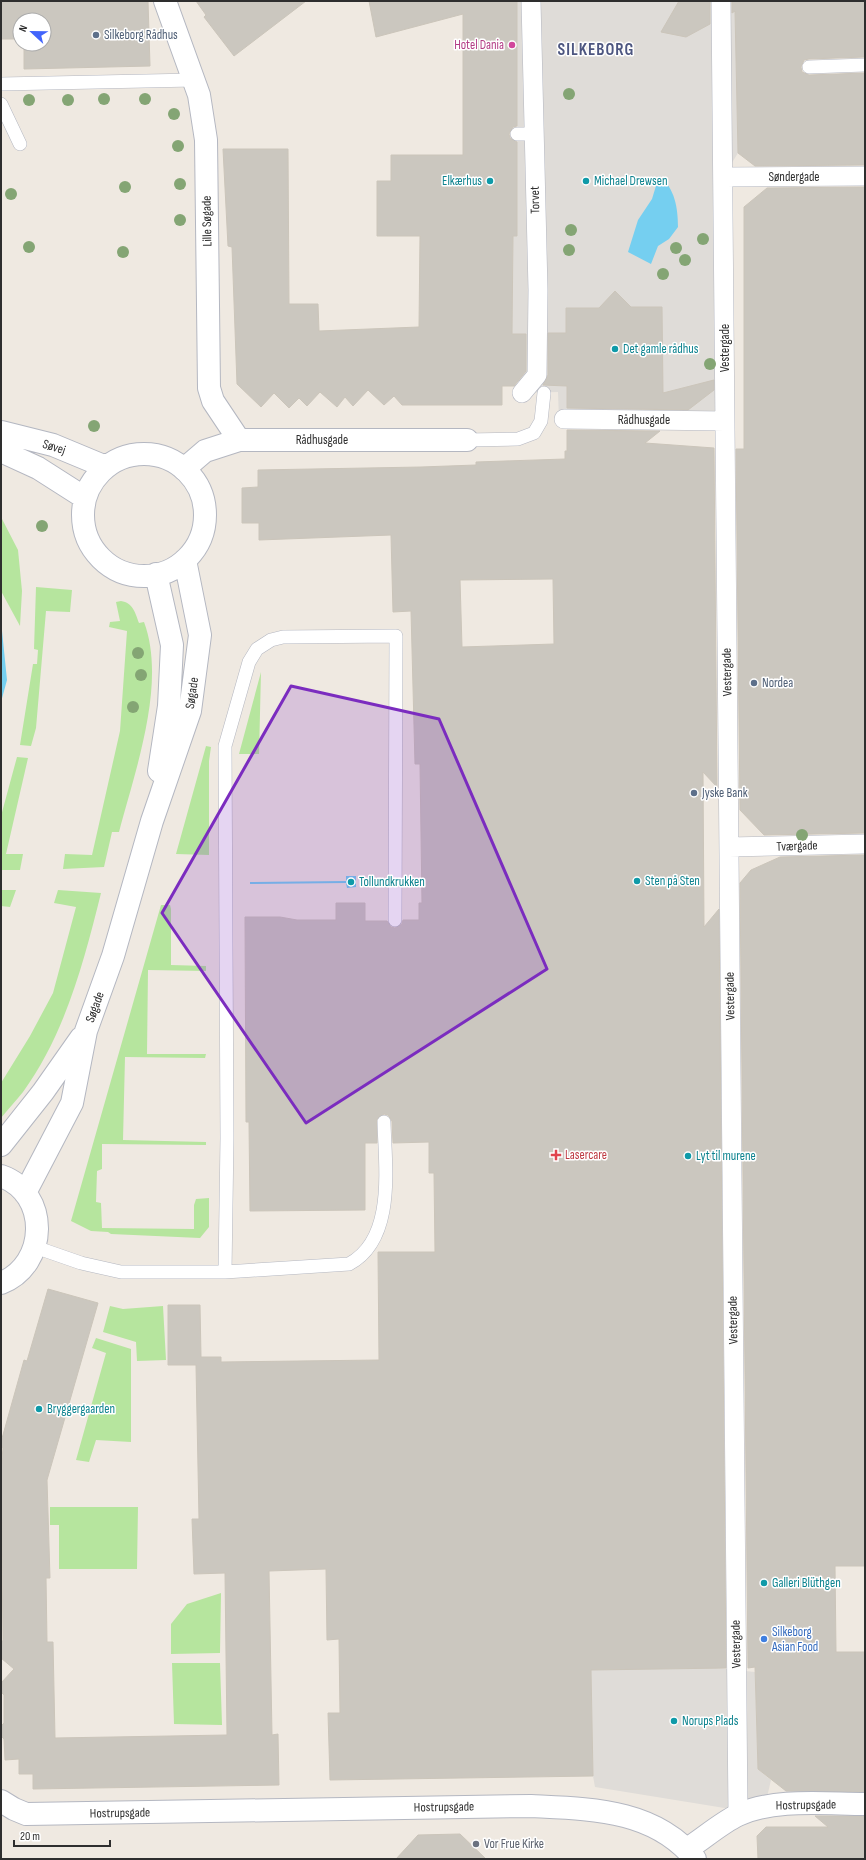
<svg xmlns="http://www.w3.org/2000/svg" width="866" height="1860" font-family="'Sofia Sans Condensed',sans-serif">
	<rect width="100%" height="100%" fill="#efe9e1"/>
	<path fill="#b6e59e" d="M1,517l17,33 4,41 -2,35 -19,-35z
		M36,587l36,3 -2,22 -24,-1 -10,117 -5,18 -11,-1 13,-81h4l1,-14 -4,-1z
		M121,601c12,2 14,11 18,22l5,-1c23,61 -9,149 -25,210h-7l-8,35 -41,2 2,-15 27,1 28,-124 7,-100 -18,-4 1,-5 10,-1 -4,-19z
		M261,672l-2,82h-20z
		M206,746l5,1 -2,14v94l-33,-1z
		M17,757l11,1 -22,96h17l-3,16h-19v-54z
		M1,890h15l-6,17 -9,-1z
		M58,890l43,3c-17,69 -36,141 -78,199 -7,9 -15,17 -22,26v-35l29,-47 23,-43 23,-86 -22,-4z
		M161,905h9l1,4v56l35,1v5l-58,-1 -1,84h59l-1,4 -80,-1 -2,83 83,2v3l-104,-1v25l-5,2 -1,31 5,1 1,25 92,1v-24l2,-6 13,-1v29l-9,11 -89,-4 -3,-2 -17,-1 -20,-10z
		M110,1306l13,3 40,-3 3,54 -29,1 -1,-19 -33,-10z
		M96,1338l35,11v93l-35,-2 -7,22 -13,-2 30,-107 -14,-5z
		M50,1507h88l-1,62h-78v-44h-9z
		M221,1593l-1,60 -49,1v-30l16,-20z
		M172,1663h48l2,62 -48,-1z"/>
	<path fill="#dfdcd8" d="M517,1h218l3,152 -15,24 2,244 -166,-1 -1,-28 -39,1v-59h-7l1,-98h4z
		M716,1668l39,4 3,97 13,11 -7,30 -21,1 -148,-24 -2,-11 -2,-106z"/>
	<path fill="#75cff0" d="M659,176c16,12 19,32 19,51l-9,12 -11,7 -7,18 -23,-12 10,-32 14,-21z
		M1,621l6,59 -6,22z
		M346,876h10v11l-9,1 -1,-5 -96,1v-2l96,-1z"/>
	<path fill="#cbc7bf" stroke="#cbc5ba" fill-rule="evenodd" d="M1,1h147l2,65 -126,3v-25h20v-24h-24v19h-19z
		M196,1h110l-72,55 -30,-39 2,-2z
		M369,1h148v125l-4,1 -4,7 1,4 7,4v94h-4l-1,98h14v37l-12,15h-12v19h-100l-8,-9 -10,9 -16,-15 -15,16 -8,-9 -8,10 -17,-15 -13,14 -8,-8 -10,10 -15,-15 -13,14 -24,-23 -5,-137 -4,-1 -5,-97h65l1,155h29l1,27 100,-4 1,-91h-43v-55h14v-26h72v-141l-87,23z
		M679,1h31v23l-24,13 -25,-5z
		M732,1h133v56l-56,2 -5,1 -3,7 1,5 7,3 56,-2v92l-110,1 -17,-13 -3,-142 -3,2z
		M865,187v646l-101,2 -24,-25 -4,-361h8v-242l23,-19z
		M615,291l16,16h31l1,86 51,-13v10l-26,20 -121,-2v-22l-24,-1 5,-10v-42h18v-25h33z
		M567,430l93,1 -15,12 69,5 3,339 -14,-15 1,155 15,-18 7,759 -135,2 2,106 -263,4 -2,-67h12l-1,-74 -12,1 -1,-71 -57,2 3,164 6,-1 1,51 -246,4v-15h-14v-15l-14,1 -1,-21 -3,-3v-10l3,-3v-28l-3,-3v-9l13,-14 -13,-11v-17h2l-2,-172 2,-21 -2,-1v-5l23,-82 3,1 21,-72 50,14 -51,177 3,98h-4l1,64h6l2,96 172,-3 -2,-162 -31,1 -2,-55h7l-3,-154h-28v-60h32l1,52h20v5l158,-2 -1,-108h57l-1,-79h-5v-31l-36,1 -1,-22 -4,-6 -4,-1 -7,5v24h-12v67l-115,1 -1,-89h-3l-1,-205h35l17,3h39v-17h29v18h22l4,6 4,1 7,-4 1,-4h16v-17h3l-2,-139h-5l-4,-153 -18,1 -2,-77 -132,5v-17h-17v-35l16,-1v-17l163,-3 55,-2v-3l89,-3v-8h2zM553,579l1,65 -92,3 -2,-67z
		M865,855v711h-30l1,86h29v140l-79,-1 -28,-22 -3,-102 -7,1 -8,-785 11,-13 29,-13z
		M815,1816h50v43h-107l-1,-23 9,-9h62z
		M460,1834l26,25h-90l22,-24z"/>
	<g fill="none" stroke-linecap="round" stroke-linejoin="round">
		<defs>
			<path id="service" d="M809,67l56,-2
				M1,84l193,-4
				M1,104l19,40
				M517,134h17
				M467,440l51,-1 16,-6 7,-12 3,-28
				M35,1247l46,16 40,9h104l124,-8c47,-25 36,-98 35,-142
				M225,1272l2,-134 -2,-392 24,-84 8,-13 14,-9 12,-3 113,-1 -1,284"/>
			<path id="pedestrian" d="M721,1l17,1814
				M723,177l142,-1
				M522,393l15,-18 1,-85 -7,-289
				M564,419l161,2
				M729,847l136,-3"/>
			<path id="minor" d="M165,1l34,94 7,45 3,248 4,13 26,39
				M184,469l21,-18 34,-11h228
				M687,1849c16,-10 34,-26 51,-34 36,-17 87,-11 127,-11"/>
			<path id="tertiary" d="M1,432l52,13 53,22
				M1,451l37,17 47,30
				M83 515a61 61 0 1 1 122 0a61 61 0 1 1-122 0Z
				M156,574l16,71 -3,61 -10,65
				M1,1145l42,-53 38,-54
				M1,1176c49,17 47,89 0,107
				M25,1193l47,-90 14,-72 27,-75 39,-135 38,-110 10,-76 -15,-75
				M1,1801l13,8 12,5 505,-8c60,3 123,3 164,53"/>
		</defs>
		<use href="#service" stroke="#b4b7c1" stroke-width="14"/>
		<use href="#pedestrian" stroke="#b4b7c1" stroke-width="20"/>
		<use href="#minor" stroke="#b4b7c1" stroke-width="24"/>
		<use href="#tertiary" stroke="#b4b7c1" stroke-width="24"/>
		<use href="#service" stroke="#fff" stroke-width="13"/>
		<use href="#pedestrian" stroke="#fff" stroke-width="19"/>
		<use href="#minor" stroke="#fff" stroke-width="22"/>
		<use href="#tertiary" stroke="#fff" stroke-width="22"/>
	</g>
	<g fill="#84a574">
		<circle cx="569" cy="94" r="6"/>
		<circle cx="104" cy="99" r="6"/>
		<circle cx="145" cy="99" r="6"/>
		<circle cx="29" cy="100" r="6"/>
		<circle cx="68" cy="100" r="6"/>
		<circle cx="174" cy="114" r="6"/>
		<circle cx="178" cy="146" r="6"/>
		<circle cx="180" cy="184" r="6"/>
		<circle cx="125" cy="187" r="6"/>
		<circle cx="11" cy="194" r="6"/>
		<circle cx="180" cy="220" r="6"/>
		<circle cx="571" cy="230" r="6"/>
		<circle cx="703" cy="239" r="6"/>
		<circle cx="29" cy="247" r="6"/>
		<circle cx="676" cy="248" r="6"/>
		<circle cx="569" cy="250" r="6"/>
		<circle cx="123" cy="252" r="6"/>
		<circle cx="685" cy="260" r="6"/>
		<circle cx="663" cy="274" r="6"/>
		<circle cx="710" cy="364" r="6"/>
		<circle cx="94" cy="426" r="6"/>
		<circle cx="42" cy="526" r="6"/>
		<circle cx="138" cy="653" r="6"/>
		<circle cx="141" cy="675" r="6"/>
		<circle cx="133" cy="707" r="6"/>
		<circle cx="802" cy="835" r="6"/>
	</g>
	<path fill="#7b2cbf" fill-opacity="0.2" stroke="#7b2cbf" stroke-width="3" stroke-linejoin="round" d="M291,686l148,33 108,250 -241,154 -144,-210z"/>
	<g fill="#5c6f8a" stroke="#fff" stroke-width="1.5">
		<circle cx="96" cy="35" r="4"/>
		<circle cx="754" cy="683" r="4"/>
		<circle cx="694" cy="793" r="4"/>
	</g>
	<circle fill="#d1479c" stroke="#fff" stroke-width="1.5" cx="512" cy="45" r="4"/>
	<g fill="#0f9aa8" stroke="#fff" stroke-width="1.5">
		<circle cx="490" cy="181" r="4"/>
		<circle cx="586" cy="181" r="4"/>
		<circle cx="615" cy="349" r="4"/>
		<circle cx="637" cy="881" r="4"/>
		<circle cx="351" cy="882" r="4"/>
		<circle cx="688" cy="1156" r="4"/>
		<circle cx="39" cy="1409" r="4"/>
		<circle cx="764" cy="1583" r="4"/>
		<circle cx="674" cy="1721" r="4"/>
	</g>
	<path fill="#e0444e" stroke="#fff" stroke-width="1.5" d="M554 1149h4v4h4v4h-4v4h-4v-4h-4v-4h4z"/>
	<circle fill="#3f7fe0" stroke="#fff" stroke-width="1.5" cx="764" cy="1639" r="4"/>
	<circle fill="#6b7280" stroke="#fff" stroke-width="1.5" cx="476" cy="1844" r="4"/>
	<g text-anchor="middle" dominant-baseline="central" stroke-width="3" stroke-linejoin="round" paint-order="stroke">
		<g font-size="13" fill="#4e5e75" stroke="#fff" text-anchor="start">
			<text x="104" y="35">Silkeborg Rådhus</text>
			<text x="762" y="683">Nordea</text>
			<text x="702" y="793">Jyske Bank</text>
		</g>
		<g font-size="13" fill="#b23c85" stroke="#fff" text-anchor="end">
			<text x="504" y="45">Hotel Dania</text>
		</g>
		<g font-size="13" fill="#2e2e2e" stroke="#fff">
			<text x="794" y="177">Søndergade</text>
			<text transform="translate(535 200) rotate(-91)">Torvet</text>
			<text transform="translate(207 221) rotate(-91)">Lille Søgade</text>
			<text transform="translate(725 348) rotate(-90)">Vestergade</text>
			<text x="644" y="420">Rådhusgade</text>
			<text x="322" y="440">Rådhusgade</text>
			<text transform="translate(54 447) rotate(18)">Søvej</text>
			<text transform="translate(727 672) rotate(-91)">Vestergade</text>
			<text transform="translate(192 693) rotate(-82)">Søgade</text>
			<text transform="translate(797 846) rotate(-2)">Tværgade</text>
			<text transform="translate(730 996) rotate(-91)">Vestergade</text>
			<text transform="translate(95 1007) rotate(-70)">Søgade</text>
			<text transform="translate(733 1320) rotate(-91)">Vestergade</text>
			<text transform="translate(736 1644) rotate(-91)">Vestergade</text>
			<text transform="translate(806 1805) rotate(-1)">Hostrupsgade</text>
			<text transform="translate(444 1807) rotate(-1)">Hostrupsgade</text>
			<text transform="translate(120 1813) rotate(-1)">Hostrupsgade</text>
		</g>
		<g font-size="13" fill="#0d838f" stroke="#fff" text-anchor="start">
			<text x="482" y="181" text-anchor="end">Elkærhus</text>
			<text x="594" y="181">Michael Drewsen</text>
			<text x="623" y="349">Det gamle rådhus</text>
			<text x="645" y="881">Sten på Sten</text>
			<text x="359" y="882">Tollundkrukken</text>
			<text x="696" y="1156">Lyt til murene</text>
			<text x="47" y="1409">Bryggergaarden</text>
			<text x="772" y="1583">Galleri Blüthgen</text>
			<text x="682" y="1721">Norups Plads</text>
		</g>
		<g font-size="13" fill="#be3a42" stroke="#fff" text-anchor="start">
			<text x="565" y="1155">Lasercare</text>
		</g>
		<g font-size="13" fill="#366cbe" stroke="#fff" text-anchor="start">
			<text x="772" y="1632">Silkeborg<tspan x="772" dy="15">Asian Food</tspan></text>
		</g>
		<g font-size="13" fill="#5b616d" stroke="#fff" text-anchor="start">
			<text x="484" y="1844">Vor Frue Kirke</text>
		</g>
		<g font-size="17" font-weight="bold" letter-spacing="1" fill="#4d5680" stroke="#fff">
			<text x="596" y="50">SILKEBORG</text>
		</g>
	</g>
	<rect width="866" height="1860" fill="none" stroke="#2e2e2e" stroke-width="4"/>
	<g transform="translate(32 32) rotate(292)"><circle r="19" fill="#ffffff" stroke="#ababab"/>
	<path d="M0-3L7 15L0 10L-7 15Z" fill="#4264fb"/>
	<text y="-6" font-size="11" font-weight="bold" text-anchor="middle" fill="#2e2e2e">N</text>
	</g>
	<path d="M14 1840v6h96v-6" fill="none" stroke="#2e2e2e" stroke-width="2"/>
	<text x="20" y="1840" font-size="12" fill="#2e2e2e" stroke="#ffffff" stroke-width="3" paint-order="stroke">20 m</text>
</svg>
